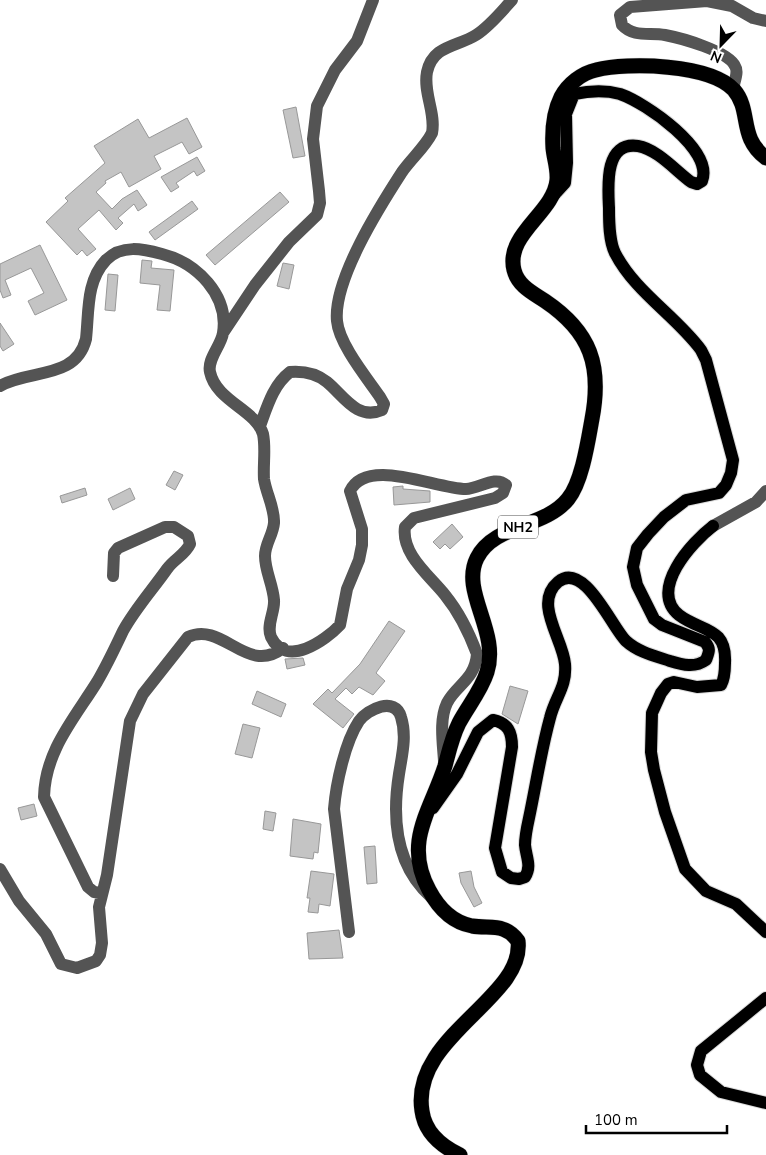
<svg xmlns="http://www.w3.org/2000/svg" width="766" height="1155" font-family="'Nunito Sans',sans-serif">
	<rect width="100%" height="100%" fill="#fff"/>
	<path fill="#c4c4c4" stroke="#989898" d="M296,107l9,49 -12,2 -10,-48z
		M187,118l15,29 -13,7 -7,-12 -28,14 7,13 -32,18 -8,-15 -16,9 1,2 -10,9 16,17 10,-10 15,-9 10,15 -9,6 -4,-7 -16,14 5,5 -7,7 -17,-20 -21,19 18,20 -9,7 -5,-6 -5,5 -31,-33 22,-21 -3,-3 40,-35 -11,-17 44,-27 11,19z
		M197,157l8,14 -8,5 -3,-5 -18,12 3,4 -8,5 -10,-15z
		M280,192l9,10 -74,63 -9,-10z
		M192,201l6,8 -43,31 -6,-8z
		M40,245l27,55 -32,15 -7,-14 16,-8 -13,-25 -26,12 6,15 -8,3 -3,-8v-26z
		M142,260l10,1 -1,7 23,2 -4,41 -13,-1 3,-25 -20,-2z
		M283,263l11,2 -5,24 -12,-3z
		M108,274l10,1 -3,36 -10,-1z
		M0,323l14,21 -11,7 -3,-5z
		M174,471l9,4 -8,15 -9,-5z
		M403,486v3l27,2v11l-36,3 -1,-18z
		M85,488l2,7 -25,8 -2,-7z
		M130,488l5,11 -22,11 -5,-11z
		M452,524l11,13 -13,12 -5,-5 -5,5 -7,-7z
		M389,621l16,10 -29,42 9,8 -12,14 -14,-8 -7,7 -6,-6 -11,11 19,15 -11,14 -30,-24 15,-15 4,4 28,-29z
		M303,658l2,7 -18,4 -2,-10z
		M510,686l18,5 -10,33 -16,-10z
		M257,691l29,13 -5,13 -29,-13z
		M243,724l17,4 -8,30 -17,-4z
		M34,804l3,12 -16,4 -3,-12z
		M265,811l11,2 -3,18 -10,-2z
		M293,819l28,5 -3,29 -4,-1 -1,7 -23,-3z
		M375,846l2,37 -10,1 -3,-37z
		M311,871l23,3 -4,32 -11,-2 -1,9 -10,-1 2,-14h-3z
		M471,871l3,16 8,16 -8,4 -13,-24 -2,-10z
		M339,930l4,28 -34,1 -2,-26z"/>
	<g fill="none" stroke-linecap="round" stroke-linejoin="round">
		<defs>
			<path id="major" d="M713,526c-21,16 -65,64 -34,89 22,17 48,11 46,48 0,7 0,15 -4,22l-24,2 -23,-5 -6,2 -7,9 -9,20 -1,39 3,18 11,42 20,57 21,22 30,13 30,28
				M433,808l24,-34 21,-42 15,-12c15,3 19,12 19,27l-17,101 7,24 9,6 8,1 6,-2c7,-11 1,-20 0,-32 0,-9 2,-18 4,-27 7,-33 12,-67 21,-100 5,-21 17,-31 15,-54 -2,-25 -32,-61 -7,-82 26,-22 54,46 68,59 12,11 29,15 44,20 13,4 25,7 36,-1 3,-8 5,-11 -1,-18l-43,-17 -8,-6 -17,-34 -4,-18 4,-19 11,-14 16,-17 22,-17 33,-7 7,-8 5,-12 2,-13 -27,-100 -5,-10c-25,-34 -66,-58 -86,-97 -6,-12 -6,-31 -6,-45 -1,-21 -5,-67 29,-62 19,3 38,25 53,36l6,2 5,-3c12,-31 -56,-78 -82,-87 -15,-4 -31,-3 -46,0l-8,20 1,49 -2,20 -12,13
				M766,998l-65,53 -4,14 3,10 21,17 45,11"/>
			<path id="highway" d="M460,1155c-19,-9 -35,-22 -38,-44 -12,-74 103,-113 96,-170 -13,-18 -27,-12 -46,-15 -21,-4 -34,-19 -43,-36 -26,-48 2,-80 16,-124 4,-15 7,-29 14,-43 9,-17 22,-32 28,-51 13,-41 -27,-80 -10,-114 17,-34 68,-30 91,-59 14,-17 20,-58 24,-80 10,-53 -1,-87 -47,-118 -12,-8 -27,-15 -31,-31 -9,-36 40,-57 43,-90 1,-11 -3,-21 -4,-32 -1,-17 1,-37 8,-51 7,-13 21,-24 35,-27 32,-8 114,-6 138,20 18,21 4,47 32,68"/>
		</defs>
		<use href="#major" stroke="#dbdbdb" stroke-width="14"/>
		<use href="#highway" stroke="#dbdbdb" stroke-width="16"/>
		<path stroke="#545454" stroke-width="12" d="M733,89c1,-7 6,-17 2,-23 -7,-15 -54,-28 -70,-31 -15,-3 -31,3 -43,-10l-2,-10 10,-8 77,-6 25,5 21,12 13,3
			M223,333l32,-48 34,-43 28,-27 3,-12 -1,-12 -6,-52 4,-33 18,-36 22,-29 16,-41
			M0,386c29,-17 76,-6 86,-47 3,-27 0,-58 20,-79 16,-16 37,-11 56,-6 35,9 67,41 61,79 -2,13 -16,26 -13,39 6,29 46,38 53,62 3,14 0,30 1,45 2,14 11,30 10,44 -1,12 -9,21 -9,33 0,15 8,29 9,44 1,12 -8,25 -3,37 15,32 55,3 69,-12l7,-36 12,-29 3,-15v-16l-12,-38c17,-35 86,-2 116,-2 13,0 29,-14 40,-4l-3,8 -8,5 -81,20 -9,9c-4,27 25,49 40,68 13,16 25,40 32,59 -2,26 -21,31 -30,49 -8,17 -4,40 -3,58
			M260,426c7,-19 13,-41 30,-54 13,-1 27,2 37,10 16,13 30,39 55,28l2,-6 -4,-7c-13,-19 -41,-53 -43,-76 -4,-41 43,-115 65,-149 9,-13 23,-25 30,-39 4,-20 -9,-40 -5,-61 6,-27 30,-25 49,-37 14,-9 25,-23 36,-35
			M713,526l43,-24 10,-11
			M0,869l19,32 27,33 15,30 16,4 19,-7 4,-6 2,-12 -3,-36 8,-32 23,-154 13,-27 45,-57c35,-16 59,39 95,11
			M101,893l-7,-1 -6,-5 -44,-90c1,-46 30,-78 53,-115 10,-17 18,-34 26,-51 12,-22 30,-42 44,-62 7,-10 18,-14 23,-25l-2,-8 -14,-9h-9l-47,21 -4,5 -1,23
			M349,932l-15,-123c2,-25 11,-67 25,-88 9,-12 36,-25 42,-4 6,19 1,38 -2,57 -7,44 -4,91 32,123"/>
		<use href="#major" stroke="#000" stroke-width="12"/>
		<use href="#highway" stroke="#000" stroke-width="15"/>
	</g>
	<g text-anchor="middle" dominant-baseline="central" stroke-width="4.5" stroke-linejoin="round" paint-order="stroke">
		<rect fill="#fff" stroke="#4c4c4c" stroke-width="1" x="498" y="515.5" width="40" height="23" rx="4"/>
		<g font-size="14" font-weight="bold" fill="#000">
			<text x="518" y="527">NH2</text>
		</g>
	</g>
	<g transform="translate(721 45) rotate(203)" stroke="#ffffff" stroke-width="4" paint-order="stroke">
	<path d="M0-4L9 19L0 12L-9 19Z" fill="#000000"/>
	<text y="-8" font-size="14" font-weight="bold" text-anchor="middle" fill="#000000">N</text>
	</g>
	<path d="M586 1125v8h141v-8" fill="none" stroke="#000000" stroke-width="2.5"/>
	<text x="594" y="1125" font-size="15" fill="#000000" stroke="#ffffff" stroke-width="4" paint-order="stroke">100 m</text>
</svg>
